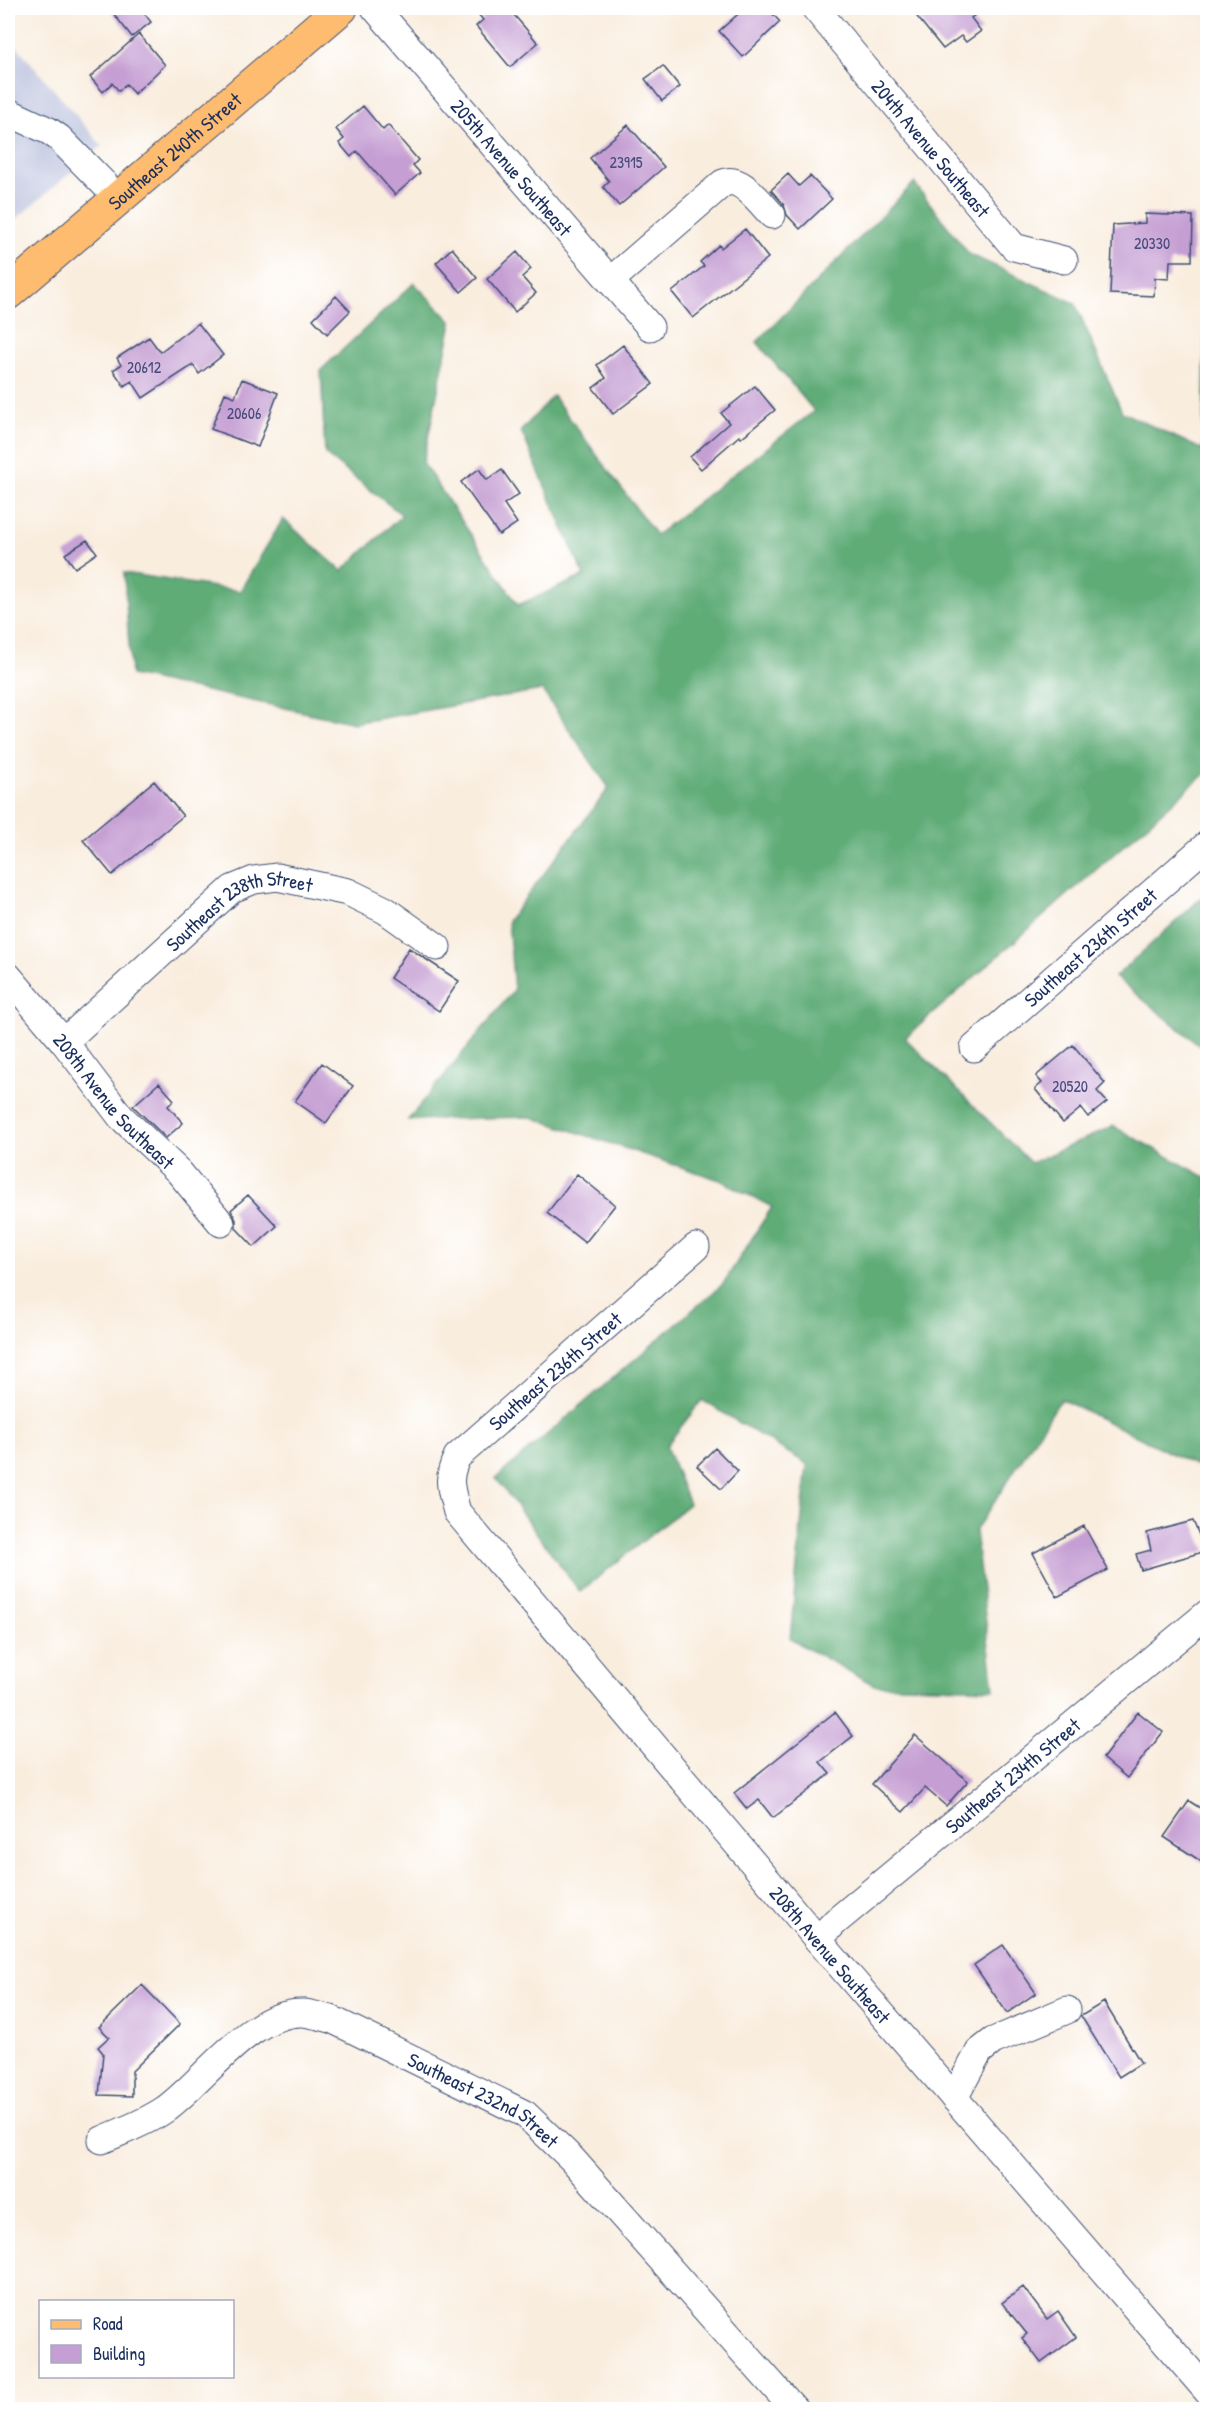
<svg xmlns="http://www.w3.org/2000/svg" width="1215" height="2417" font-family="'Patrick Hand',sans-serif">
	<rect width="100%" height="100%" fill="#fff"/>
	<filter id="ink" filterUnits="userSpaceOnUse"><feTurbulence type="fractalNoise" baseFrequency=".0167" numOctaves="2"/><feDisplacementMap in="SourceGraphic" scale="12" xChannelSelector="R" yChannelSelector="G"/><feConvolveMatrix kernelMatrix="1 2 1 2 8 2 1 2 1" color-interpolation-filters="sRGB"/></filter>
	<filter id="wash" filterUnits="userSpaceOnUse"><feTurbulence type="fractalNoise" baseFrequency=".008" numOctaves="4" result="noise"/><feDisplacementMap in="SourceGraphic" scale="24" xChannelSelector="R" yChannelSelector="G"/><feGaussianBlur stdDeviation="1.35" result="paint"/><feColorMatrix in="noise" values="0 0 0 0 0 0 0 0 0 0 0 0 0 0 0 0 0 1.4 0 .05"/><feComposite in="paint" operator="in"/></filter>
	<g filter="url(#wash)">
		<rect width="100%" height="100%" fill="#f9edde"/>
		<path fill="#bcc3de" d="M8,36l94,110 -94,80z"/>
		<path fill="#5eac77" stroke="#3c6e6a" stroke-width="1.5" d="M914,183l55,71 106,49 47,109 81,38 2,-120 2,-3v445l-302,266 126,125 82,-37 94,52v293l-146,-72 -86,132 19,158 -120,-4 -84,-46 17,-175 -105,-64 -36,46 23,58 -109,88 -84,-114 227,-194 49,-77 -52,-27 -189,-63 -123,3 106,-130 -6,-69 101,-133 -67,-98 -188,33 -223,-48 -7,-102 116,18 43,-72 59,52 60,-56 -77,-61 -4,-84 93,-87 38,39 -29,141 95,142 66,-29 -63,-145 32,-35 103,139 158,-124 -57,-69z
			M1207,893v158l-92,-74z"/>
		<g id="blocks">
			<path fill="#c59ed3" d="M109,8h31l11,14 -19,15z
				M473,8h35l30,35 -28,24 -34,-41 7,-6z
				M745,8h22l13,14 -37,35 -24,-26z
				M910,8h74l-13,10 10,13 -15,11 -5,-6 -18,13z
				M139,34l26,31 -31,29 -8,-10 -7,7 -7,-8 -9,9 -13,-15z
				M663,66l17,21 -18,14 -17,-22z
				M363,106l20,24 5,-5 30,35 -5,5 7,8 -25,22 -38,-44 -6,6 -12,-14 5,-4 -8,-10z
				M628,125l36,42 -45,39 -16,-19 6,-6 -19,-23z
				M788,174l11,12 11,-10 22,23 -32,30 -13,-14 -3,-10 -13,-15z
				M1145,214l48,2 -1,45h-22l-1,18 -14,-1 -1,18 -44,-2 3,-69 32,-2z
				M745,229l23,29 -75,60 -21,-26 32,-26 -4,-4 19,-17 2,3z
				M452,248l25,30 -16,14 -25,-29z
				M517,252l14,17 -9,8 14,16 -21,19 -28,-33z
				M336,296l14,15 -23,23 -14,-15z
				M198,323l25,32 -24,19 -6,-9 -50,33 -11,-17 -8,5 -11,-16 8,-5 -4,-7 32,-21 11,15z
				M623,345l30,39 -40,30 -20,-26 13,-10 -9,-13z
				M242,379l36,14 -20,54 -47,-18 14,-36 10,4z
				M755,386l20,24 -34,28 -2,-2 -38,33 -11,-12 39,-34 -8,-10z
				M479,469l8,11 15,-10 17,24 -15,10 13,19 -18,12 -38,-53z
				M87,540l10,13 -22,15 -10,-14z
				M154,781l29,35 -71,59 -29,-35z
				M409,948l50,33 -20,30 -49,-33z
				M1073,1045l32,38 -8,8 10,11 -19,15 -7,-9 -18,15 -28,-34 7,-6 -6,-7z
				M322,1063l31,23 -27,37 -31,-22z
				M159,1083l15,17 -6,6 15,17 -17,15 -33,-32z
				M577,1174l38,31 -30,38 -38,-30z
				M248,1195l29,31 -23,21 -18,-19v-8l-5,-10z
				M715,1448l23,23 -17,18 -24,-23z
				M1193,1521l13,30 -65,19 -5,-16 15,-4 -4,-17z
				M1084,1526l24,44 -51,27 -24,-44z
				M835,1712l18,24 -33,26 10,12 -57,44 -14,-18 -12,9 -13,-16z
				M1138,1712l25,20 -36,46 -24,-20z
				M915,1735l53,46 -22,25 -21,-18 -22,24 -31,-28z
				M1189,1801l19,12v53l-44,-29z
				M1003,1945l33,48 -29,20 -33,-48z
				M142,1985l38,39 -48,47v25l-33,-1 4,-42 -5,-6 11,-10 -10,-10z
				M1104,2002l37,61 -22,14 -38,-61z
				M1023,2287l24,32 11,-8 18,26 -35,26 -19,-25 5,-4 -25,-31z"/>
		</g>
	</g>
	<g filter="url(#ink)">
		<use href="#blocks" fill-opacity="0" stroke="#3c4c71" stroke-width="1.5"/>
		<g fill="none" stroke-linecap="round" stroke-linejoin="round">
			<defs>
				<g id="minor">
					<path id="s1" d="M375,8l275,319"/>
					<path id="s2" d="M815,8l199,239 50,13"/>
					<path d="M8,112l41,19 10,7 59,60"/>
					<path d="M610,281l113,-98c18,-8 37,20 49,32"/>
					<path id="s3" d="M8,976l56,66 57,75 58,55 42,51"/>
					<path id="s4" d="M64,1042l168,-153 22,-9 23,-3 71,15 37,18 52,37"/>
					<path id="s5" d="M974,1048l234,-204"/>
					<path id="s6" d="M696,1247l-239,210c-11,23 -6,32 0,55l361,428 390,452"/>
					<path id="s7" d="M818,1940l17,-18 373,-309"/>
					<path d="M954,2098l25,-46 14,-11 74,-31"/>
					<path id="s8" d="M102,2140c20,-9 43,-17 62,-30 39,-27 87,-100 140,-97 9,1 18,4 27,6l194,95 47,45 223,251"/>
				</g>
				<g id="major">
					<path id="s9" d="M8,293l333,-285"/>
				</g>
			</defs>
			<use href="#minor" stroke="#3c4c71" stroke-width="29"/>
			<use href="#major" stroke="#3c4c71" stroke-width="35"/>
			<use href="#minor" stroke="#fff" stroke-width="27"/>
			<use href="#major" stroke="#febc70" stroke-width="33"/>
		</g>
	</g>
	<g text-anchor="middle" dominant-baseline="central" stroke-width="6" stroke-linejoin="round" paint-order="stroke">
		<g font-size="16" fill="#464b7b">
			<text x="626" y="162">23915</text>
			<text x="1152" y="243">20330</text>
			<text x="144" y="367">20612</text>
			<text x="244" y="413">20606</text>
			<text x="1070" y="1086">20520</text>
		</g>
		<g font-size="20" fill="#1b2f5e" stroke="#fff">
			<text stroke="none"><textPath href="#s2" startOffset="182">204th Avenue Southeast</textPath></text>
			<text stroke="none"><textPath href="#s9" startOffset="219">Southeast 240th Street</textPath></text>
			<text stroke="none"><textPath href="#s1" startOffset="210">205th Avenue Southeast</textPath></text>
			<text stroke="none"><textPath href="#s4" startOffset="226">Southeast 238th Street</textPath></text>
			<text stroke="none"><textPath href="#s5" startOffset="154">Southeast 236th Street</textPath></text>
			<text stroke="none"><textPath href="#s3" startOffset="164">208th Avenue Southeast</textPath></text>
			<text transform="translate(555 1371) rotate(-41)">Southeast 236th Street</text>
			<text stroke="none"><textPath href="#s7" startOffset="255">Southeast 234th Street</textPath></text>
			<text stroke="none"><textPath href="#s6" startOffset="954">208th Avenue Southeast</textPath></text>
			<text stroke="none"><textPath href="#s8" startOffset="444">Southeast 232nd Street</textPath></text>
		</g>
	</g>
	<rect width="1215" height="2417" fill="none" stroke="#fff" stroke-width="30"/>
	<rect x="39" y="2300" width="195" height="78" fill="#ffffff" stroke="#a4acbf" stroke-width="1.5"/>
	<rect x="51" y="2320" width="30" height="9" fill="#febc70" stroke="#a4acbf" stroke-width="1.5"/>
	<text x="93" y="2330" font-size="18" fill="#1b2f5e">Road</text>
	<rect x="51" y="2345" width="30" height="18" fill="#c59ed3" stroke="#a4acbf" stroke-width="1.5"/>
	<text x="93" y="2360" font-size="18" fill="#1b2f5e">Building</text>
</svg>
